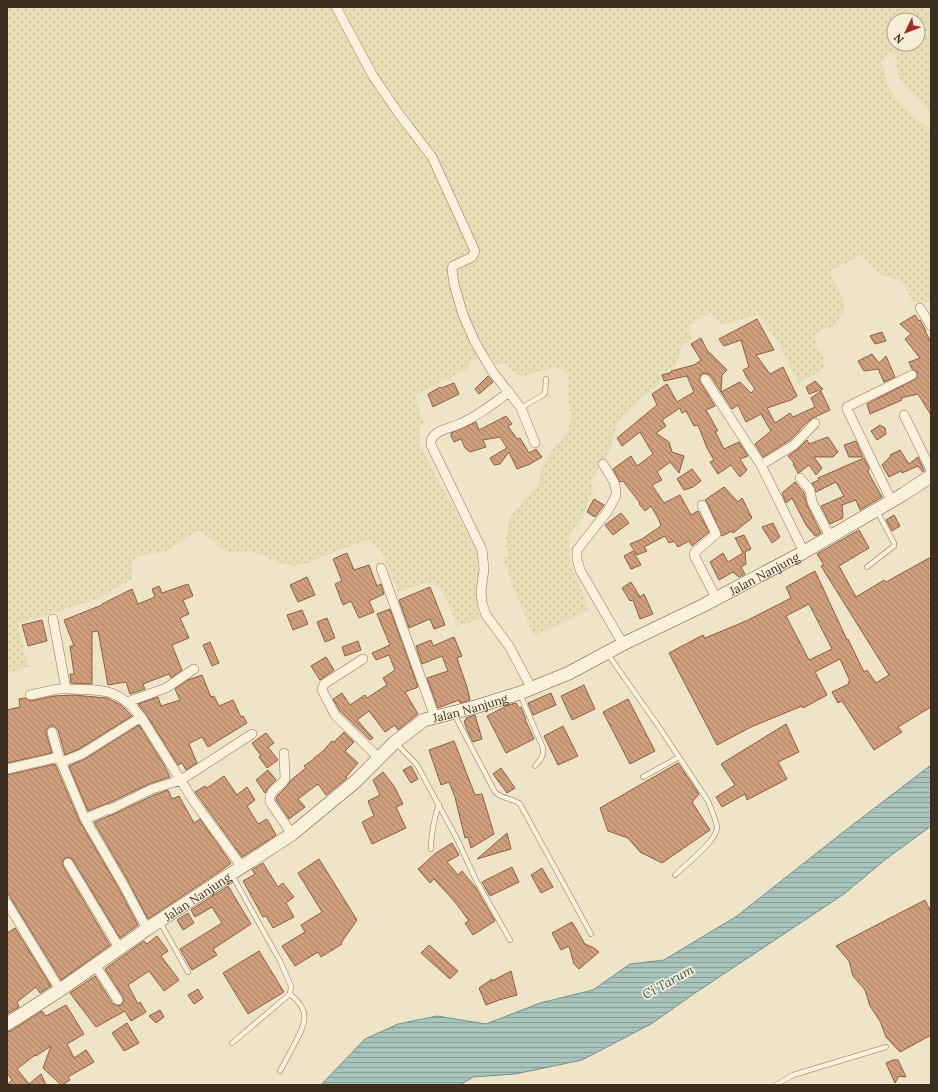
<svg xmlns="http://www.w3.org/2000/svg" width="938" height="1092" font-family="Lora,serif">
	<defs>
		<pattern id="farmland-dots" width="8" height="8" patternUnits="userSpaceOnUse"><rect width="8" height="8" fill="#e6deb5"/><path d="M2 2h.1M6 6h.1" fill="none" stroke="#c6bf9b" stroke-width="1.8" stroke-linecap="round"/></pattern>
		<pattern id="water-rules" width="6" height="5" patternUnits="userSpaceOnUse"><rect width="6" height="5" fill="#a9c4bc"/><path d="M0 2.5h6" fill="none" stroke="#8ba098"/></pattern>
		<pattern id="building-back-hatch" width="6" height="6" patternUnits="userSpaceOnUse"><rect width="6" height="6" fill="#cf9f7d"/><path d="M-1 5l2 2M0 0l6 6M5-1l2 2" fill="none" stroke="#a98266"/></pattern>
	</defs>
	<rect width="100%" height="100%" fill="#f0e4c8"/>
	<path fill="url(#farmland-dots)" fill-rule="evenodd" d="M7,7h924v106l-27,-28 -5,-8 -3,-22 -3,-2h-5l-7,10 4,8 1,14 19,23 23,20 3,5v168l-7,2 -12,-2 -7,-14 -6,-6 -7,-4h-5l-4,-1 -21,-21 -32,16 3,10 7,9 5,17 -1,5 -12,15 -10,3 -7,5 1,9 7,12 2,11 -26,17 -20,-40 -20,-29 -38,10 -10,-13 -21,13 1,14 -7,4 -3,4 -5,18 -15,10 -1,8 -31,26 -10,11 -10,32 -17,27 1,9v5l-3,3 -7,20 -13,19 -1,4 1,24 14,33 4,14 -54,26 -22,-51 -5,-17 -5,-9 7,-3 -3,-9v-10l4,-18 2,-4 27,-31 3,-18 2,-4 10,-14 13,-13 2,-4 2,-13 -3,-24v-19l-6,-6 -4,-1 -9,1 -28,8 -16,-14 -10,2 -5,-10 -19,6 -3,8 -52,26 7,28 -4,8 2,16 23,44 14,24 20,40v21l-2,5v10l4,28 -23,7 -12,-30 -5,-7 -11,-7 -31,10 -9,-24 -11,-21 -7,-6h-9l-8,4 -36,13 -8,5 -18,3 -14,-3 -13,-7 -15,-5 -25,1 -23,-21h-5l-29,19 -9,3 -12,1 -15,6v19l-37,21 -77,23 4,21 7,22 -22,8zM894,20h24v24h-24z"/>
	<path fill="url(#water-rules)" stroke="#6f938a" d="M931,765v61l-45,33 -42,35 -149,99 -44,31 -69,36 -67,14 -42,3 -13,8h-139l44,-46 33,-15 39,-8 49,8 54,-21 53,-13 37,-26 34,-4 73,-44 105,-83z"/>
	<path fill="url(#building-back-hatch)" stroke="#8d5f41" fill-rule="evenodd" d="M915,315l4,6 1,-1 6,11h-1l6,11v73l-13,-21 -17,4 1,2 -32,14 -3,-10 50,-26v-6l-5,-3 -3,-7 11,-4 -15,-19 6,-5 -11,-10z
		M757,319l17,31 -18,5 14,19 13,-7 14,29 -6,4 -24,8 8,15 15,-10 3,4 22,-10 -4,-9 10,-7 9,19 -19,9 -11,10v1l-10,10 -27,17 -8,-13 16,-13 -10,-17 -15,8 -8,-17 -6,4 -22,-34 -5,-2 -4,1 -1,3v5l15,24 -9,4 12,21h-3l9,18 15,-7 9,14 -8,3 7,11 -7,7 -9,-12 -13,9 -8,-12 4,-2 -7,-12 -9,-23 -4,1 -8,-15 -4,2 -2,-5 -18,12 4,6 -10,7 13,9 3,10 12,4 -5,17 -9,-11 -13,10 5,8 -10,5 12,18 16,-8 11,20 7,-4 11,21 -17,14 -3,-5 -11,6 -4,-6 -5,2 -4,-7 -21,11 3,4 -10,4 -7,-11 12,-5 19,-13 -2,-6 -8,-14 -6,5 -6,-7 1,-1 -17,-22 -3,1 -7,-13 18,-13 6,10 16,-12 -13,-22 -18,14 -5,-8 40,-33 -5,-11 15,-10 10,18 17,-10 -7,-16 -23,5 -2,-6 10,-3 -1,-1 23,-6 7,-5 -10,-16 10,-6 6,12 20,20 -5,5 -1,17 19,-10 11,11 4,-4 -8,-11 -4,-8 6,-3 -8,-27 -17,6 -5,-7z
		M882,332l4,9 -11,3 -5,-8z
		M872,354l7,9 7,-7 9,21 -11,5 -6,-13 -14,2 -6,-10z
		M488,376l5,6 -14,12 -4,-5z
		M815,381l8,8 -14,5 -3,-7z
		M454,383l5,11 -26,13 -5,-13 12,-7 1,1z
		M506,416l6,8 -4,2 9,13 3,-1 9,15 7,-4 6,8 -12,7 -13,5 -8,-17 -9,12 -6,1 -4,-7 17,-10 -7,-11 -17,3 3,7 -16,5 -5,-4 -4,-9 -7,3 -3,-6v-3l25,-11 3,8z
		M880,425l5,3 1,6 -9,6 -6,-9z
		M828,437l10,15 -5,5h-19l8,11 -6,7 -7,-10 -9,7 -2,1 -5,-9 1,-1 -6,-7 10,-7 9,-9 2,4z
		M856,441l7,16h-14l-5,-12z
		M900,450l9,14 9,-7 6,13 -1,2 -5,-6 -16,7 -1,-2 -12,6 -7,-12 9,-9 -1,-1z
		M864,458l5,10 -1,4 14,25 -22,13 -4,-10 -14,5 1,13 -13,6 -9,-18 23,-10 -8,-14 -20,10 -4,-9 7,-3 -1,-2z
		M692,469l9,12 -8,6 -9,3 -7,-11z
		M795,482l9,11 3,12 14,28 -6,3 -9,-11 -14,-27 -6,5 -4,-10z
		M724,487l14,15 4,-4 10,20 -19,15 -1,-2 -10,5 -15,-34 -2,-2z
		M594,499l10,6 -9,12 -8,-5z
		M621,513l8,10 -16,12 -8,-10z
		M894,515l6,11 -8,5 -6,-11z
		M773,523l7,14 -8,6 -10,-16z
		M859,530l10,18 -30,18 17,31 28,-17 2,2 45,-25v150l-33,20 4,5 -28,18 -32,-49 -4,2 -6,-11 17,-8 -1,-2 2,-1 -10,-22 -25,13 12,23 -24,13 -1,-2 -51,21 -34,18 -48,-92 34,-18 2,3 41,-17 45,-23 -5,-11 29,-16 32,69 1,-1 16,33 3,-2 9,13 13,-8 -68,-109 3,-1 -7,-11zM809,604l23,45 -23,11 -23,-44z
		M744,535l7,14 -6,3 1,12 -5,3 4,7 -6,3 -6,-5 -14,8 -9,-18 13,-9 5,9 15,-9 -8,-15z
		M633,551l8,14 -10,4 -7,-13z
		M347,553l7,17 15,-5 8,21 4,-2 3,10 -15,7 5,11 -15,6 -8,-17 -8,4 -8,-21 7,-3 -9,-22z
		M307,577l8,18 -17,7 -8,-17z
		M631,582l9,15 4,-3 9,20 -13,5 -7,-19 -3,1 -8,-13z
		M188,584l5,12 -10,4 6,14 -9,4 9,20 -17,7 10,25 -11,8 -2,-4 -26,10 2,5 -15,5 -4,-12 -18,3 -10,-54 -6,1v52l-21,-1 -1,-9h4l-4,-28h4l-10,-26 38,-15v-1l30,-15 6,15 17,-7 -3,-8 7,-3 3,7z
		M430,587l15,38 -11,4 -4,-10 -21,9 -10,-28z
		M390,609l28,78 -13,5 13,22 -20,16 -3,-5 -10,7 -16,-21 -12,9 16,18 -3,2 -30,-29 -7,-12 9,-6 8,12 15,-10 2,3 20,-13 -4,-7 12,-8 -6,-15 -13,5 -4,-7 18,-8 -13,-31z
		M302,610l6,14 -15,6 -6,-15z
		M327,618l8,20 -10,4 -8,-20z
		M42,620l5,21 -19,5 -6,-21z
		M454,637l8,19 -5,2 10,29 3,13 -10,3 -1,-3 -21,8 -11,-30 21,-7 -6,-15 -20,8 -6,-18 15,-6 2,6z
		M358,641l3,9 -16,6 -3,-9z
		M210,642l9,21 -7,3 -9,-21z
		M326,657l8,13 -14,10 -9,-14z
		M202,675l9,22 3,-1 5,10 14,-6 8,17 2,-1 4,7 -39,24 -6,-10 -12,6 -1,1 8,19 -11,7 -4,-7 -4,2 -32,-51 -8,-10 20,-7 3,9 19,-6 -5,-11 13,-9z
		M584,685l11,24 -23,11 -11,-24z
		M551,693l5,12 -23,10 -5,-12z
		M73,695l34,3 14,7 11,11 -53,33 -14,6 -7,-25 -4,-4h-4l-4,4v3l6,20 -45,10v-53l13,-3 -1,-8 6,-1 6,3 23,-5z
		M628,699l27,52 -25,13 -27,-52z
		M516,703l3,5 2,-1 5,12h-1l9,20 -28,14 -19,-37 21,-11z
		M475,715l7,24 -9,3 -6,-12 -3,-9 2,-1v-2z
		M786,724l13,28 -21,10 9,17 -40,21 -2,-6 -23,13 -6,-10 19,-12 -14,-21z
		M139,725l25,40 6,12 -21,7 -40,19 -21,8 -19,-45 16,-7z
		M563,726l15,30 -20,9 -14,-29z
		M344,732l10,10 -9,9 13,12 -12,14 1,1 -21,17 -8,-11 -20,15 7,8 -16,12 -13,-19 1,-4 10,-10 4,-6 15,-12 -2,-2 10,-7v-1l8,-6 10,-11 2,1z
		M266,733l8,10 -6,4 10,13 -11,8 -8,-11 2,-1 -9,-13z
		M454,741l21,54 7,-1 12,40 -23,14 -3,-11 -3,1 -10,-41 -6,-15 -8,3 -12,-35z
		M678,763l21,31 -7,8 18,28 -48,33 -22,-11 -12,-14 -20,-7 -8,-23z
		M55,764l25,58 38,65 20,38 -18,13 -47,-78 -5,-3 -3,1 -3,5 1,3 47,79 -49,35 -54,-88v-117z
		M411,766l7,13 -7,4 -8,-13z
		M501,768l14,20 -8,5 -14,-19z
		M268,770l8,10 -8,8 -3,5 -9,-13z
		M383,772l11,14 9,18 -7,3 10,21 -34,16 -10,-22 12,-6 -6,-15 12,-6 -7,-15z
		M224,776l13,19 10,-8 8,13 -8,6 11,18 9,-5 9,16 -34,22 -47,-65 10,-6 2,2z
		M168,790l4,9 7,-3 15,27 6,-4 31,44 -9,7 -74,49 -20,-38 -34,-59 14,-6 4,-1 42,-20z
		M507,833l4,16 -34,10z
		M452,843l7,12 -12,7 11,13 4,-4 14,17 19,33 -22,14 -8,-12 4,-2 -14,-19 -21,-23 -4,4 -12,-14 18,-16z
		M319,859l38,61 -16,23 1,1 -21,13 -3,-5 -23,14 -13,-20 23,-14 -4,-7 21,-13 -24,-39z
		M263,863l15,24 5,-4 11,14 -8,6 8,14 -21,11 -7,-12 -3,1 -20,-36 12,-7 -3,-4z
		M512,867l7,15 -29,14 -8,-14z
		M542,868l11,19 -12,6 -10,-18z
		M228,886l23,38 -38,25 4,6 -25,15 -12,-21 42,-26 -10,-16 -17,10 -4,-7z
		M925,900l6,12v123l-31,17 -14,-15 -6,-16 -10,-15 -5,-16 -12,-14 -4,-15 -13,-15z
		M188,913l6,10 -11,7 -6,-10z
		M572,922l13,22 9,4 5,4 -20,17 -5,-5 -5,-18 -8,4 -9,-17z
		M15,928l36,58 -11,7 -4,-6 -19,15 2,5 -12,7v-81z
		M157,936l11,15 -7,5 18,24 -15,11 -15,-20 -21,14 10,19 2,-2 6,10 -15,9 -6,-10 -29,16 -26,-34 25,-17 18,28 5,2 4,-1 1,-3v-5l-18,-28 39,-28 3,3z
		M429,945l29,26 -8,8 -29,-26z
		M259,951l25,41 -36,22 -25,-41z
		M511,971l6,24 -18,5 -13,5 -7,-17 13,-9v2z
		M198,989l5,9 -9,6 -6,-9z
		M66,1005l18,29 -17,10 7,14 12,-8 8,12 -26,15 2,3 -5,3 -1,2h-3l-18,-17 8,-22 -15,10 -1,-1 -18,14 12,15 12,-10 5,11h-39l5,-5 -5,-7v-41l4,-1 31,-20 4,5z
		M160,1010l4,7 -8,6 -7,-7z
		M127,1023l12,20 -15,8 -12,-18z
		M893,1060h5l8,17 -7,-1 -4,7 -9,-20z"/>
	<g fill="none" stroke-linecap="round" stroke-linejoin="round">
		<defs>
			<path id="lane" d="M521,408l22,-13 2,-2 1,-14
				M867,567l27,-21v-3l-17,-32
				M607,653l52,74 49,74c3,8 8,18 9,26 1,13 -33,39 -42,48
				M520,694l23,54c1,9 -3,12 -8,18
				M454,714l41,78c7,7 17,6 25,12l71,130
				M396,743l21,22 40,74 19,41 34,60
				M643,777l36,-20
				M431,849c0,-16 3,-30 8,-45
				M160,922l28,50
				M232,1043l58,-49 1,-8 -11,-25 -48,-86
				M280,1071c5,-9 10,-18 15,-28 11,-21 16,-32 -5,-49
				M776,1085l17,-10 93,-28"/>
			<path id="street" d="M336,7l37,69 26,38 33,43 43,94 -3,6 -19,9 -1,3 2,15 9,31 12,27 17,29 29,37 14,35
				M920,308l11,18
				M705,379l56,86 43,87
				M509,392c-16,12 -33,25 -52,33 -10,4 -21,5 -26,15v5l51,105 2,19 -3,22 1,12 4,12 23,31 23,43
				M904,415l27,55
				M603,464l11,18 2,8v6l-9,16 -30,38v9l3,11 43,74
				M761,465l33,-20 21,-22
				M800,478l10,12 2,12 18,34
				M891,500l-44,-91v-2l65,-32
				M702,505l14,29 -21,18 -1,3 22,43
				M381,568l54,149
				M53,619l13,70c36,1 52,-2 75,28l54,86 47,64
				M363,659l-39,25 -2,6 13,25 44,43
				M30,695l28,-6h8
				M127,702l39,-14 28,-19
				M52,732l7,25 26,62 38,65 24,45
				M284,753l1,26c-5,9 -17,11 -15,23l22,32
				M62,762l20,-8 59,-37
				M7,769l52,-12
				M85,819l23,-10 1,1 43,-21 29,-9 71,-46
				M68,863l52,86
				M7,903l53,87
				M95,965l23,35"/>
			<g id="secondary">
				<path id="s1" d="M7,1024l53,-34 87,-61 145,-95 64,-53 39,-39 29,-22 51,-13 45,-14 49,-20 54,-29 79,-38 102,-54 98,-57 29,-19"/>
			</g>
		</defs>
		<use href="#lane" stroke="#8d765c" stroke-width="5.5"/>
		<use href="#street" stroke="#8d765c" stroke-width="10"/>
		<use href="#secondary" stroke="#6f573f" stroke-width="14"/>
		<use href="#lane" stroke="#faf1dc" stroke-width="4.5"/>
		<use href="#street" stroke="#faf1dc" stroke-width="9"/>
		<use href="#secondary" stroke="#faf1dc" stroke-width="13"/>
	</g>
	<g text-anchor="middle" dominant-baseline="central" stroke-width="3.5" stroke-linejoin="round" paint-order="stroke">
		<g font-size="12" fill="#3d2e20" stroke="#f7eed8">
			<text stroke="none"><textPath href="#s1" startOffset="889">Jalan Nanjung</textPath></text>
			<text stroke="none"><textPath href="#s1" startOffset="565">Jalan Nanjung</textPath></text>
			<text stroke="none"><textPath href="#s1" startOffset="229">Jalan Nanjung</textPath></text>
		</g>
		<g font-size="13" font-style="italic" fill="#2f5d5a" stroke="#f7eed8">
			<text transform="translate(668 982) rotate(-29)">Ci Tarum</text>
		</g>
	</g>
	<rect width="938" height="1092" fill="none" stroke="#3d2e20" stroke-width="16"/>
	<g transform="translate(906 32) rotate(227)"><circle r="19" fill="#f7eed8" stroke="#ada18e"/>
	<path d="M0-3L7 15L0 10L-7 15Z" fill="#9e2a2b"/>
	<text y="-6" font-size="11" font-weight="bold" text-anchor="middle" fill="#3d2e20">N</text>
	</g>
</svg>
